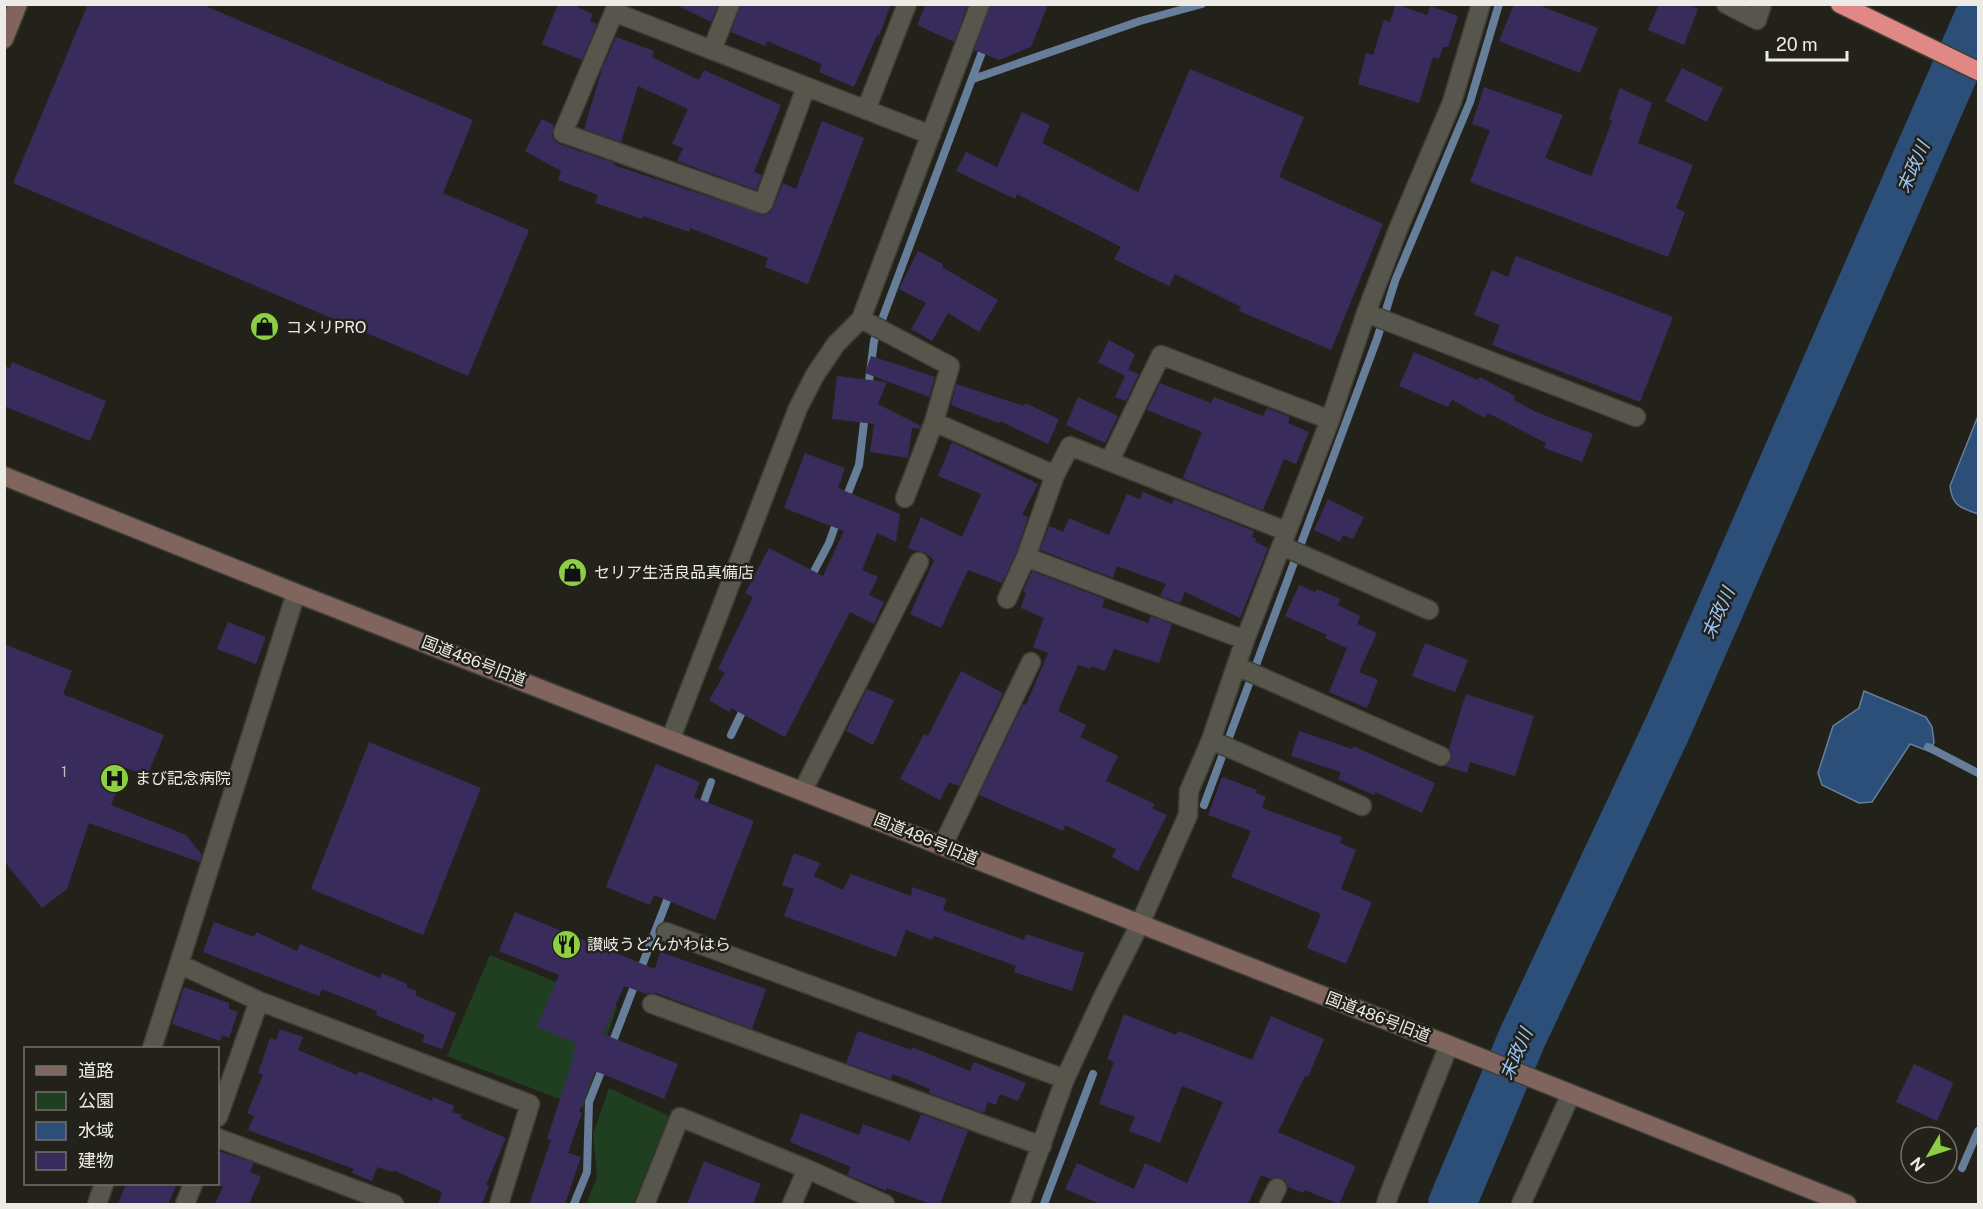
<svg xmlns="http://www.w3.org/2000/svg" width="1983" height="1209" font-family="'Public Sans','Noto Sans JP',sans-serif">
	<rect width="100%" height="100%" fill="#23221a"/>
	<path fill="#203f20" d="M490,955l127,52 -34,101 -136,-52z
		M609,1088l60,28 -36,88h-40l-6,-2 10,-25 -4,-43z"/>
	<path fill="#2c4f79" stroke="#667e9a" stroke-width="1.5" d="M1978,416v-1v99c-17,-6 -26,-8 -28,-28z
		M1864,691l62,26 6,10 2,15 -3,10 -21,-8 -38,58 -13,1 -37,-18 -4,-12 15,-47 26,-18z"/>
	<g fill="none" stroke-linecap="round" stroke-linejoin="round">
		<path stroke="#667e9a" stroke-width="8" d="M973,79l167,-58 62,-17
			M868,389l6,-48 111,-297
			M844,503l15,-38 6,-51
			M810,579l19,-36 9,-25
			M731,735l14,-29
			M1928,747l50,26
			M1204,805l173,-466 18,-58 75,-179 29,-98
			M701,810l10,-28
			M610,1049l61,-159
			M1962,1168l16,-37
			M574,1204l13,-32 2,-70 15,-38
			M1044,1204l49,-130"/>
		<path stroke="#2c4f79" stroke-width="48" d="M1452,1204l70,-166 147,-313 309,-707"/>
	</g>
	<path fill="#392c5c" d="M88,4h113l272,116 -30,73 86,37 -61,146 -455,-193z
		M558,4h13l22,10 -3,7 7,3 -15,36 -40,-16z
		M675,4h43l-7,18z
		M741,4h150l-12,32 -2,-1 -23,52 -35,-15 3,-8 -55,-23 -2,5 -34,-14z
		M926,4h42l-14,38 -37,-17z
		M991,4h57l-17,43 -32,13 -25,-10z
		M1396,4l31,11 3,-9 28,10 -10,31h-5l-4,12 -6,-2 -14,46 -61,-19 8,-31 7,2 11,-35 6,2z
		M1514,4h22l62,24 -18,45 -81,-32z
		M1659,4h27l12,5 -14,36 -36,-15z
		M616,37l38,14 -2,6 47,23 5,-10 77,35 -27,67 8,3 -6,15 -79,-29 6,-13 -11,-4 16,-35 -50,-23 -17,56 -37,-13 18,-60z
		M1682,68l41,20 -16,34 -42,-21z
		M1190,69l114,48 -25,60 104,47 -52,126 -92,-39 2,-4 -66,-33 -6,12 -55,-27 7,-12 -104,-53 -2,5 -59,-28 10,-19 31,15 25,-55 28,13 -8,18 96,49z
		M1484,87l79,28 -18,43 46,18 21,-55 -3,-1 11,-32 32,15 -14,40 55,22 -17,43 9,4 -17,45 -198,-75 20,-52 -18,-6z
		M542,119l12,6 -2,10 3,6 4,3 55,19v2l150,50 6,-2 3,-5 10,-25 13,6 26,-68 42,17 -56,146 -43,-17 3,-9 -78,-30 -1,4 -46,-16 -1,3 -47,-16 3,-8 -40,-15 3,-9 -36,-20z
		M918,251l25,13 -1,3 56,33 -19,32 -31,-19 -16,28 -21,-12 15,-26 -27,-14z
		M1516,256l157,61 -33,85 -148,-57 8,-20 -26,-10 18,-45 16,7z
		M1109,340l26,14 -8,19 1,-3 11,4 -13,27 -11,-4 10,-21 -27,-14z
		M1414,352l64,28 2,-3 35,19 -1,4 22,12 57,22 -11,28 -38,-14 2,-5 -58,-30 -3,5 -33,-18 -4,7 -49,-21z
		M871,356l64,21 -6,20 -64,-24z
		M12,362l94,39 -16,40 -86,-35v-40l6,2z
		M837,376l50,6 -9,22 43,22 -2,3 -7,-1 -4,30 -38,-6 4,-28 -42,-5z
		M1160,383l51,20 3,-6 49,19 4,-8 23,9 -2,6 21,9 -13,32 -12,-5 -21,51 -80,-32 19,-46 -55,-22z
		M956,384l68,22 1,-3 34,16 -11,25 -48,-23 -1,2 -48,-18z
		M1078,397l40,19 -13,27 -39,-18z
		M952,442l86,42 -16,31 6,2 -12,36 -14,30 -34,-13 -27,58 -31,-14 24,-54 -10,-8 -8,-1 -8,-3 13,-31 41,20 19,-43 -43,-18z
		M805,453l40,15 -7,20 62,26 -4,28 -19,-9 -15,37 16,7 -9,18 15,7 -10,22 -24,-12 -65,125 -54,-29 -2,4 -20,-12 16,-27 -7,-4 35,-72 -8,-4 24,-45 54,28 21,-45 -60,-23z
		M1143,492l29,12 2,-5 80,32 -2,6 4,2 -1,3 13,6 -28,70 -55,-26 -5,11 -20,-7 6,-12 -49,-18 -4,12 -73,-28 9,-24 14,6 6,-14 40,17 18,-41 13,5z
		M1328,499l36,18 -11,22 -10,-4 -3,7 -26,-12z
		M1032,571l73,28 -3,8 46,16 3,-7 21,8 -13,39 -45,-14 -9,22 -13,-5 -2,3 -12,-4 -20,46 28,14 -6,12 38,19 -12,25 49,23 -3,4 15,7 -29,56 -26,-14 4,-8 -51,-24 -2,6 -84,-36 44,-91 3,1 22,-52 -15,-6 11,-29 -23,-10 5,-15 -3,-1z
		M1299,585l16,7 2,-3 23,10 -2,6 22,11 -3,8 20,9 -18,39 19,8 -11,28 -38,-16 18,-44 -22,-10 2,-3 -42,-19z
		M228,622l38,15 -10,27 -39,-15z
		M1425,643l43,17 -13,32 -43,-16z
		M4,644l68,27 -9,23 101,41 -17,41 -21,-8 -15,37 75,30 16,20 -2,7 -111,-39 -22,66 -25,19 -38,-47z
		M961,671l42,22 -44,93 -10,-4 -9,18 -40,-21 24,-45 4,2z
		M867,689l27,11 -21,45 -27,-14z
		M1466,694l68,22 -19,60 -45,-14 -3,11 -22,-7 6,-6 1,-6 -3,-6z
		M1299,731l53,18 1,-3 82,37 -13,30 -47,-21 -1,3 -36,-16 3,-7 -50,-16z
		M369,742l112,46 -58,147 -112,-46z
		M656,764l44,18 -6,15 60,24 -39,99 -61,-25 -4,10 -44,-18z
		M1222,777l35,13 -1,3 10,4 -4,11 80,29 -2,6 16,7 -15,39 31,13 -26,62 -39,-16 14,-34 -90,-37 20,-46 -43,-16z
		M794,853l26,10 -6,13 29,14 8,-16 60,22 1,-9 35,12 -4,11 81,30 2,-6 58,19 -12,38 -58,-19 2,-6 -82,-30 -2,4 -26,-10 -10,27 -112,-41 10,-27 -12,-4z
		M515,912l140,57 5,-17 106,37 -14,40 -96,-36 -9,1 -23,-8 -21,48 75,30 -14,35 -69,-28 -16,41 3,1 -14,40 13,4 -16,47h-36l22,-64 -4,-1 28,-86h-2l3,-10 -39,-16 22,-52 -60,-24z
		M214,922l40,15 2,-5 41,19 3,-7 80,34 2,-5 25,11v4l10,3 -2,4 41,18 -14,36 -20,-7 3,-7 -49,-20 1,-4 -55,-22 -3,7 -116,-44z
		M184,987l45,16v6l9,3 -9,26 -7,-3 -2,6 -48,-17z
		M1124,1014l52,21 2,-4 74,29 19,-44 53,23 -16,38 -3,-1 -27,56 78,34 -17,38 -34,-14 -2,3 -15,-6 -2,-6 -5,-3 -5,-1 -6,2 -9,-4 -13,29h-148l-35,-15 12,-26 57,26 11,-26 42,20 36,-81 -41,-16 -22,57 -31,-12 6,-14 -36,-13 15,-42 -7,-3z
		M280,1029l23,8 -5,13 59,25 2,-4 73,30 1,-4 21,9 -2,6 10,3 -2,3 46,20 -20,47 3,1 -7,18h-44l4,-12 -49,-22v2l-16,-5 -5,14 -20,-8 2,-4 -106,-39 6,-14 -7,-3 16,-38 -5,-2 12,-35 6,2z
		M858,1031l53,19 1,-3 58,24 4,-9 52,21 -8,18 -18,-7 -4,11 -8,-3 -4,11 -55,-20 1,-4 -37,-15 -2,5 -45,-16z
		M1914,1064l38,18 1,2 -16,37 -41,-19z
		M801,1113l58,22 4,-11 47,17 11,-27 47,17 -28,73h-9l-44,-16 -1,3 -19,-8 -20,-8 4,-8 -61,-25z
		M218,1151l36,12 -4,9 11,5 -12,27h-34l8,-17 -5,-2z
		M704,1161l57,23 -8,20h-66z
		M126,1184h51l-9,20h-50z"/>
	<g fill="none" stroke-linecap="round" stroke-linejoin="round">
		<defs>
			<path id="street" d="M617,4l-3,8 317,123
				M1726,4l31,16 5,-16
				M614,12l-51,121 200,71 43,-117
				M712,50l18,-46
				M866,110l41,-106
				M1366,313l270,104
				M861,319l89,47 -16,56 121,53 -29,82 219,83
				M1110,460l51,-105 169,65
				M1055,475l15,-29 216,85
				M905,498l29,-76
				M1282,546l147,64
				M1007,599l19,-42
				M1236,666l205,90
				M671,738l127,-330 17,-33 21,-31 25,-25 119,-315
				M1211,740l151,66
				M803,790l116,-228
				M943,845l88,-183
				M666,932l399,147
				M259,1001l-80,-37 117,-371
				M652,1004l390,142
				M152,1048l27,-84
				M218,1117l41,-116 271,103 -31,100
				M218,1138l176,66
				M97,1204l7,-20
				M185,1204l8,-20
				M645,1204l35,-87 127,52 78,35
				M792,1204l15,-35
				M1020,1204l45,-125 38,-82 37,-73 48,-109 1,-24 22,-51 34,-100 85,-220 36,-107 33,-86 53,-125 29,-98
				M1269,1204l8,-16
				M1386,1204l4,-12 59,-147
				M1521,1204l50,-110"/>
			<path id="secondary" d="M4,39l14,-35
				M4,476l292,117 1153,452 398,159"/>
			<path id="highway" d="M1840,4l138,67"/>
		</defs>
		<use href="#street" stroke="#3e3d36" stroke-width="21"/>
		<use href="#secondary" stroke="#3e3d36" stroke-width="21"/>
		<use href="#highway" stroke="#3e3d36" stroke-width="21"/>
		<use href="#street" stroke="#57564d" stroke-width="18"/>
		<use href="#secondary" stroke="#80655e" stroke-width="18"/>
		<use href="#highway" stroke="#e08886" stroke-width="18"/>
	</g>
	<defs>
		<symbol id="shop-disc" viewBox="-11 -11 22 22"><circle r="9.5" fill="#8dce45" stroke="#23221a"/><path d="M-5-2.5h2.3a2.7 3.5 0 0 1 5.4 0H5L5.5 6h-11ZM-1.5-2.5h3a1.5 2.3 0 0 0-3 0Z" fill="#111"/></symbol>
		<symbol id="hospital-disc" viewBox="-11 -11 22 22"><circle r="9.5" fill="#8dce45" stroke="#23221a"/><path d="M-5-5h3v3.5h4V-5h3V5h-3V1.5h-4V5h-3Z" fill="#111"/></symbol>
		<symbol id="restaurant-disc" viewBox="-11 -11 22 22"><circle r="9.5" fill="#8dce45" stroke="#23221a"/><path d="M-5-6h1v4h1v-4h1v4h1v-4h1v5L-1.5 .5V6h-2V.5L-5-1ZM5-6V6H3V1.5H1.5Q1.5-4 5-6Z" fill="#111"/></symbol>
	</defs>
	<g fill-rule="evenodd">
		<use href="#shop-disc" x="248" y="310" width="33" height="33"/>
		<use href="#shop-disc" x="556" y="556" width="33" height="33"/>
		<use href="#hospital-disc" x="98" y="762" width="33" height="33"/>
		<use href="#restaurant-disc" x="550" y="928" width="33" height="33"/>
	</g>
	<g text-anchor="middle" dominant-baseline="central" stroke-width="5" stroke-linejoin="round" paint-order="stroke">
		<g font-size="14" fill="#bfbbc4">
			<text x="64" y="772">1</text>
		</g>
		<g font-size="16" fill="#ecebe6" stroke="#23221a" text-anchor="start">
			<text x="286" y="327">コメリPRO</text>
			<text x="594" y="572">セリア生活良品真備店</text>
			<text x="135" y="778">まび記念病院</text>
			<text x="587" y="944">讃岐うどんかわはら</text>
		</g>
		<g font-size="16" fill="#ecebe6" stroke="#23221a">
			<text transform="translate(474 661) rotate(21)">国道486号旧道</text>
			<text transform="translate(926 839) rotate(22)">国道486号旧道</text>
			<text transform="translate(1378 1017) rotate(21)">国道486号旧道</text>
		</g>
		<g font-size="18" font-style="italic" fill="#9bc6fc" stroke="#23221a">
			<text transform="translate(1913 167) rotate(-66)">末政川</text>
			<text transform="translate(1718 613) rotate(-66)">末政川</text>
			<text transform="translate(1516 1054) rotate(-66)">末政川</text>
		</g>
	</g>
	<rect width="1983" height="1209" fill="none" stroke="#ecebe6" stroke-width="12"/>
	<rect x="24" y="1047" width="195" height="138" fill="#23221a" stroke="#73726c" stroke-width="1.5"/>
	<rect x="36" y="1066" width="30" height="9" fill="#80655e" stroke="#73726c" stroke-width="1.5"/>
	<text x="78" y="1077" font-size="18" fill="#ecebe6">道路</text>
	<rect x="36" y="1092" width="30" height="18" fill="#203f20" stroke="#73726c" stroke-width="1.5"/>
	<text x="78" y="1107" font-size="18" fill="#ecebe6">公園</text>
	<rect x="36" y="1122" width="30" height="18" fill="#2c4f79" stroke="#73726c" stroke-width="1.5"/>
	<text x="78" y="1137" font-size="18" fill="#ecebe6">水域</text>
	<rect x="36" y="1152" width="30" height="18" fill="#392c5c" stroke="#73726c" stroke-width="1.5"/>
	<text x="78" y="1167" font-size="18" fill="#ecebe6">建物</text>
	<g transform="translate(1929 1155) rotate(231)"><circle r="28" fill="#23221a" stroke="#73726c" stroke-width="1.5"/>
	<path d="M0-4.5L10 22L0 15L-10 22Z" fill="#8dce45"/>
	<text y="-9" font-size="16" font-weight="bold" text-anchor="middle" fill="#ecebe6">N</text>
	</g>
	<path d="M1767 51v9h80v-9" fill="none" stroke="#ecebe6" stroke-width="3"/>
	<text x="1776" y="51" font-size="18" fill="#ecebe6" stroke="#23221a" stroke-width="4.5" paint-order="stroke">20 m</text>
</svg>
